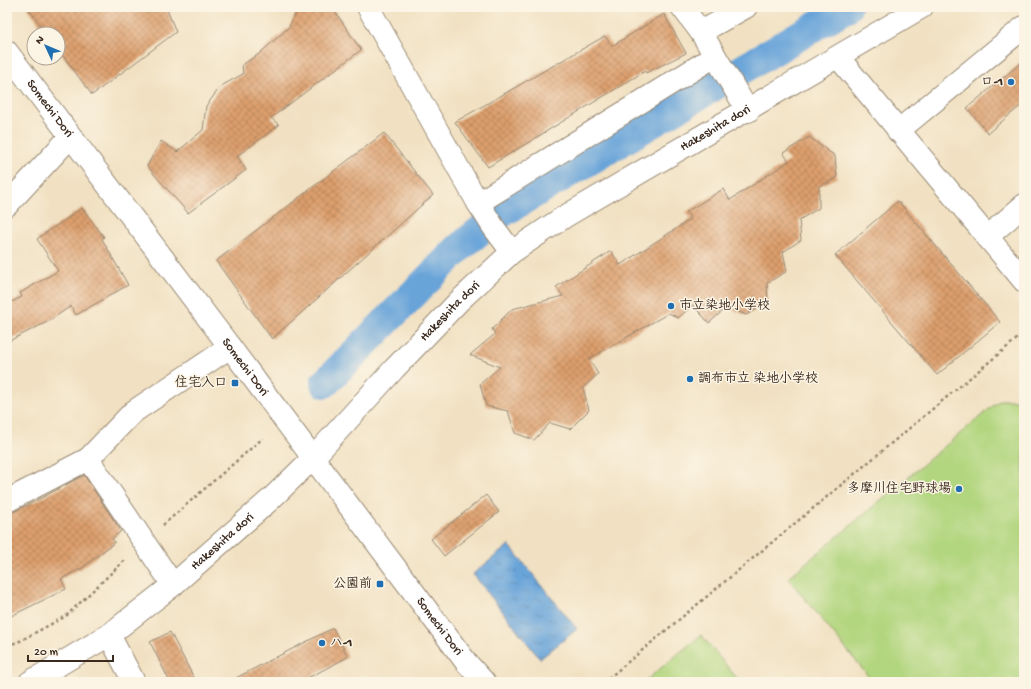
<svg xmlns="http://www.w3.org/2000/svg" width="1031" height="689" font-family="'Gochi Hand','Klee One',sans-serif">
	<defs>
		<pattern id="water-ripples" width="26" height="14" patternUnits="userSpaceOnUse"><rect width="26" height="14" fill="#69a4d9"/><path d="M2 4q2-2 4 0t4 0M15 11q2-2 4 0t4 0" fill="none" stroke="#5886af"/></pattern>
		<pattern id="building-cross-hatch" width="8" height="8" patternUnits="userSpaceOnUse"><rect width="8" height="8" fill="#dd9f6d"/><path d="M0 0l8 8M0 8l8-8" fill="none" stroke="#b48259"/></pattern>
	</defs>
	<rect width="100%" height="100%" fill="#fcf5e5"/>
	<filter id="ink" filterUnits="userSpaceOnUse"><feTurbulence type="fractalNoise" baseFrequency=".025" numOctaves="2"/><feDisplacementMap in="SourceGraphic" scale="8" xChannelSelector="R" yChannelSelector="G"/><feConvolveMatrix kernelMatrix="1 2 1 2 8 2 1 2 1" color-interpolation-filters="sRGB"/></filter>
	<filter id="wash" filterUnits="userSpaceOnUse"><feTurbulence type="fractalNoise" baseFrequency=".012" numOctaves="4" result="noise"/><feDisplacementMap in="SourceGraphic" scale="16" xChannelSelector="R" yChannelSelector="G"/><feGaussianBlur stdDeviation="0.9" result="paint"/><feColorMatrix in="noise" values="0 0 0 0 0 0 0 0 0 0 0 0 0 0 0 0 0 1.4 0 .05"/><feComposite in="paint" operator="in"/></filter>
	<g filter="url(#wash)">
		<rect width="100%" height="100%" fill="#f1e1c2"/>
		<path fill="#b2d67f" stroke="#76804e" d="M1000,400h24v282h-151l-85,-104z
			M701,635l39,47h-96z"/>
		<path fill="url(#water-ripples)" stroke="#52677c" d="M509,545l68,84 -37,30 -67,-85z"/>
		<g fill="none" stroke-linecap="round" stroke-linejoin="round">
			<path stroke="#69a4d9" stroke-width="30" d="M325,383l134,-135 44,-36 344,-205"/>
		</g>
		<g id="blocks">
			<path fill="url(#building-cross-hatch)" d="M27,7h139l10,25 -84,63 -34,-46v-15h-11z
				M305,7h27l29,43 -90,68 8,7 -42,31 9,14 -58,43 -41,-47 14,-25 16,11 26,-22 3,-24 15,-20 22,-12 -1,-9 17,-11 30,-27 8,-16z
				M664,14l22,39 -40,20 -1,-2 -157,96 -33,-45 150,-86 7,10z
				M1024,60v43l-36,30 -21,-25z
				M384,133l49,62 -161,144 -56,-78z
				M809,137l26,19 2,22 -18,8v22l-20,12 2,20 -18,12 4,19 -20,12 1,20 -22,12 -19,-8 -18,16 -16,-18 -15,13 -9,-5 -80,46 9,15 -15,14 6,22 -19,19 -20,-6 -16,17 -19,-7 -7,-22 -22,-5 -6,-22 20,-17 -30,-12 25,-21 -3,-5 20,-20 51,-13 -7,-9 55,-36 9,14 71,-46 -5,-7 37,-23 7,11 59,-39 -6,-8z
				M898,201l102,121 -63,53 -102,-120z
				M82,208l22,29 -2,2 26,46 -52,30 -5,-9 -22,15 -42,21v-38l15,-7 -2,-4 38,-22 -21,-32z
				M84,475l37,56 -9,8 3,3 -33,26 -21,11 5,10 -59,29v-103l29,-14z
				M486,495l13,17 -55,44 -13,-17z
				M333,628l15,29 -48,25h-72z
				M170,632l26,50h-26l-20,-40z"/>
		</g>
	</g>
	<g filter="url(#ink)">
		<use href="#blocks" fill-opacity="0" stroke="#968670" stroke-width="1"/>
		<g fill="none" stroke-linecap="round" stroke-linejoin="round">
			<defs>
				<g id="minor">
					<path d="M368,7l110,196"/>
					<path d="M682,7l19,25 14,24"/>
					<path d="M701,32l45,-25"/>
					<path id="s1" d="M7,52l223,295 236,315 18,20"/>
					<path d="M838,57l186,224"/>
					<path d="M898,131l126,-104"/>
					<path d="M7,205l63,-68"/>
					<path d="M987,237l37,-32"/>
					<path d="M512,252l-18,-24 -16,-25 237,-147 33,55"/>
					<path d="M88,459l85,126"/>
					<path d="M7,501l81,-42 45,-47 97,-65"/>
					<path d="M109,635l25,47"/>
					<path id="s2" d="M30,682l79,-47 64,-50 99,-87 41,-40 81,-89 65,-68 53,-49 52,-35 358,-210"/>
				</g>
			</defs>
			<use href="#minor" stroke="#968670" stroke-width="24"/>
			<path stroke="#968670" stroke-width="2.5" stroke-dasharray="3 3" stroke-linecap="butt" d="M163,525l100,-87
				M7,645l11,-3 48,-26 59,-56
				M604,682l420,-349"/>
			<use href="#minor" stroke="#fff" stroke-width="22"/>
		</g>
	</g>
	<g fill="#1f6fb2" stroke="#fcf5e5" stroke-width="1.5">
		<circle cx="1011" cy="82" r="4"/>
		<circle cx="671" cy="306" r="4"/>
		<circle cx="690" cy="379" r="4"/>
		<rect x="231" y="379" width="8" height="8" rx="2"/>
		<circle cx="959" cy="489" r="4"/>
		<rect x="376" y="580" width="8" height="8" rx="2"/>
		<circle cx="322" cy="643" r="4"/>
	</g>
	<g text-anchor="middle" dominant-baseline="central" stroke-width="3" stroke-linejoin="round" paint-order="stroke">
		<g font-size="13" font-weight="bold" fill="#3b2a1e" stroke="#fcf5e5" text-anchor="end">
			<text x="1003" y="82">ロ-1</text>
			<text x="679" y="306" text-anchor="start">市立染地小学校</text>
			<text x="698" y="379" text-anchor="start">調布市立 染地小学校</text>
			<text x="227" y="383">住宅入口</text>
			<text x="951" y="489">多摩川住宅野球場</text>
			<text x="372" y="584">公園前</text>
			<text x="330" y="643" text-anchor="start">ハ-1</text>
		</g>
		<g font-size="13" fill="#3b2a1e" stroke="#fcf5e5">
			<text stroke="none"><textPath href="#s1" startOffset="71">Somechi Dori</textPath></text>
			<text stroke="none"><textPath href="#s2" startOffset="887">Hakeshita dori</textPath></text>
			<text stroke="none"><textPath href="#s2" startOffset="563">Hakeshita dori</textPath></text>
			<text stroke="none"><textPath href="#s1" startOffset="395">Somechi Dori</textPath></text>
			<text stroke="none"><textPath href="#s2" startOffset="239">Hakeshita dori</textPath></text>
			<text stroke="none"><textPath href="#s1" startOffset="719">Somechi Dori</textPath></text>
		</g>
	</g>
	<rect width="1031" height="689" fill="none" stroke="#fcf5e5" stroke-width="24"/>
	<g transform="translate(46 46) rotate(314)"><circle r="19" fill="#fcf5e5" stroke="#afa495"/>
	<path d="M0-3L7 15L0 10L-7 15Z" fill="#1f6fb2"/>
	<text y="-6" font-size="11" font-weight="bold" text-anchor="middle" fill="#3b2a1e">N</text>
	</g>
	<path d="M28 655v6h85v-6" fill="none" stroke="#3b2a1e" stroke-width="2"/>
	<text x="34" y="655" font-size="12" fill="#3b2a1e" stroke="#fcf5e5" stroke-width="3" paint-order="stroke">20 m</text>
</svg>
